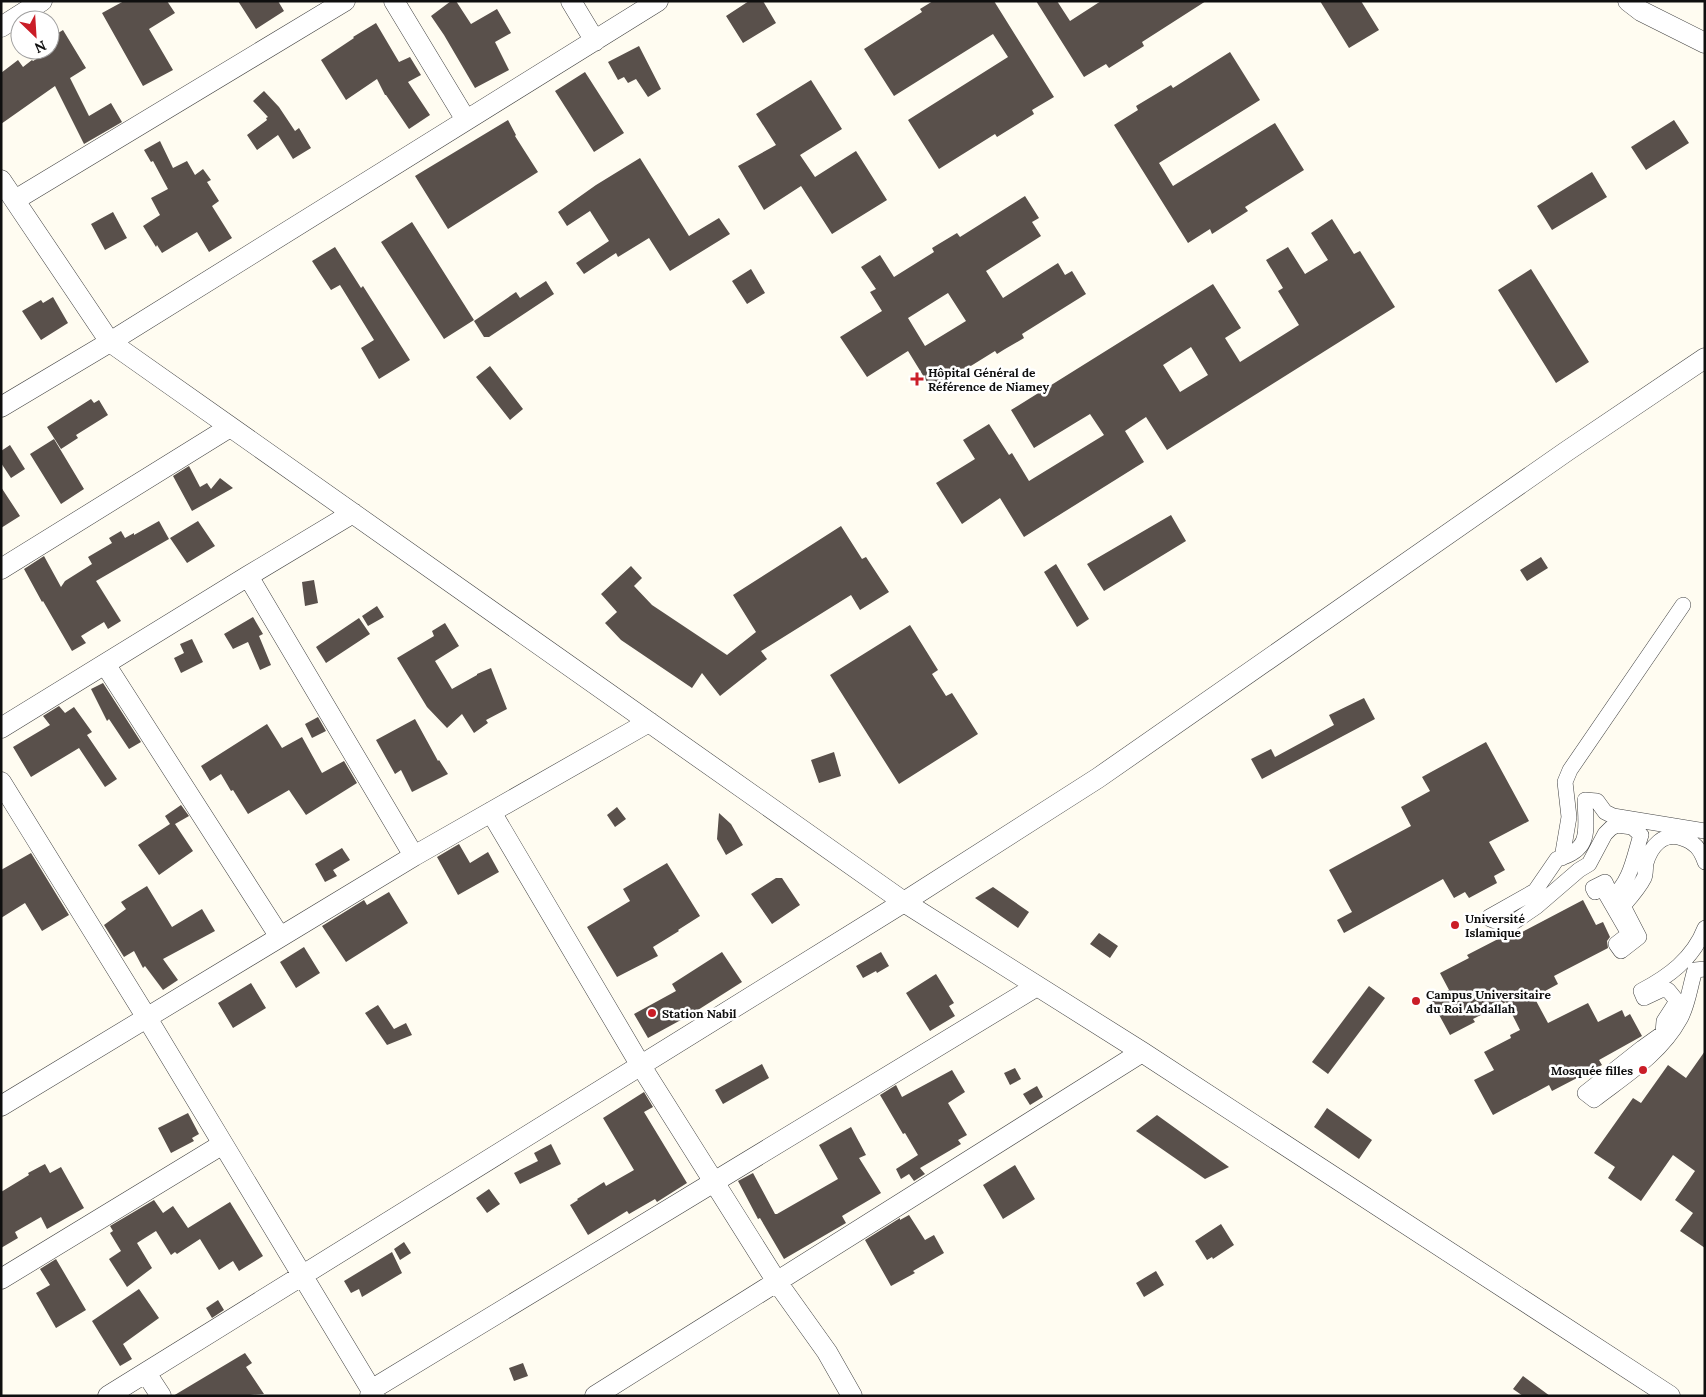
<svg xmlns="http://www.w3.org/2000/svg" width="1706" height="1397" font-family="Lora,serif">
	<rect width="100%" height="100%" fill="#fffcf1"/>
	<path fill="#59504b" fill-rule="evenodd" d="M124,1h43l8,12 -26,16 24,41 -30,16 -41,-73z
		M238,1h40l6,10 -28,18z
		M451,1h5l15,23 26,-15 14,24 -16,9 14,28 -34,18 -31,-53 -13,-19z
		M749,1h14l13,22 -33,20 -17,-27z
		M933,1h61l60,96 -22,13 2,4 -37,23 -2,-3 -56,35 -31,-49 100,-63 -15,-23 -99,62 -30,-47 58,-37 -2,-3z
		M1036,1h21l13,20 31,-20h105l-64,41 2,4 -35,22 -3,-4 -22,13z
		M1320,1h41l18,29 -30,18z
		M376,23l23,39 11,-5 11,18 -13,7 22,33 -21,14 -23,-34h-1l-8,-16 -31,21 -25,-40 33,-22 -1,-1z
		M63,30l23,38 -16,10 19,38 22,-13 11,19 -38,22 -29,-58 -54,38v-51l17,-13 5,7 9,-7 1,1 17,-10v-13z
		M639,46l22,43 -13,8 -12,-18 -8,4 -4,-6 -6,3 -10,-18z
		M1230,52l30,48 -101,63 14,23 102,-63 29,47 -59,37 3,4 -36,23 -2,-5 -22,14 -74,-118 24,-15 -2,-4 35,-21 2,3z
		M585,72l39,61 -30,19 -39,-61z
		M811,80l31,49 -42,26 15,22 41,-26 31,49 -55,34 -31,-48 -37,24 -26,-44 38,-21 -20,-31z
		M264,91l15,16 16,24 4,-3 12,20 -18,11 -15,-24 -21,15 -10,-15 20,-15 -1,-2 2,-1 -15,-16z
		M508,120l8,15 -1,1 23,36 -90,57 -33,-53z
		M1674,120l15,23 -43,27 -15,-23z
		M160,141l13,27 14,-7 8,14 8,-6 8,11 -4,2 12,19 -7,5 20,32 -23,14 -12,-20 -35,21 -5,-8 -1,2 -13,-21 17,-11 -9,-17 17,-9 -15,-28 -2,1 -7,-12z
		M640,158l49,78 30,-18 11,16 -60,37 -21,-33 -31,19 -2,-4 -32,21 -8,-11 33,-22 -19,-30 -23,15 -9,-14 38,-27z
		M1592,172l15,25 -55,33 -15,-24z
		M1025,196l14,22 -7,4 9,14 -55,35 17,27 55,-35 7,12 7,-4 14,23 -64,40 2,4 -19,11 -8,5 -2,-3 -63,39 -24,-39 -41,26 -27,-40 42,-26 -12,-19 6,-3 -15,-22 19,-12 14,22 40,-25 -2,-4 25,-15 3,4zM948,293l18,28 -41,25 -17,-28z
		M113,212l14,26 -22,12 -14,-26z
		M1332,219l22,35 6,-3 35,56 -228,143 -21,-33 -21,14 19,31 -120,75 -24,-39 -38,26 -26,-41 39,-24 -12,-19 26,-16 20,31 3,-2 17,28 75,-46 -14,-21 -56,34 -23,-38 202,-126 28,44 -16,10 15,24 59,-37 -21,-34 5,-3 -17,-28 22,-13 17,27 23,-14 -17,-27zM1191,347l17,28 -28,17 -17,-27z
		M412,222l62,98 -30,19 -63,-97z
		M335,247l26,41 2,-2 47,74 -31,19 -18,-31 13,-8 -34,-55 -9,5 -19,-29z
		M751,269l14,24 -18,11 -15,-23z
		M1531,269l58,93 -33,21 -58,-93z
		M546,281l8,13 -65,43h-5l-10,-16 42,-29 4,6z
		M53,297l15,26 -27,17 -19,-29 19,-11 2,3z
		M490,366l33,43 -13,11 -34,-43z
		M91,399l3,4 5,-3 9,15 -32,20 2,3 -17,11 -14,-22z
		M54,439l30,50 -23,15 -31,-50z
		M10,445l15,24 -14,9 -10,-15v-12z
		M189,466l11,21 7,-4 4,6 9,-11 13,10 -41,23 -19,-35z
		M1,487l19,29 -19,12z
		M1171,515l15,26 -82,50 -17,-27z
		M159,521l10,18 -73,42 25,40 -13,8 -4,-7 -23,14 5,7 -14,8 -29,-50 -1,1 -18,-33 20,-13 17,31 4,-6 27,-17 -4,-7 24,-14 -3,-5 12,-7 4,7 9,-5v2z
		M198,521l17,25 -28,17 -17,-25z
		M841,526l21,33 4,-2 23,35 -29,18 -9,-15 -90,56 6,8 -47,37 -18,-23 -10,15 -71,-48 -16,-17 12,-11 -16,-18 30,-28 11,12 -8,8 18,19 75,50 29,-23 -23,-37z
		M1541,557l7,11 -21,13 -7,-11z
		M1056,564l33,55 -12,8 -33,-55z
		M314,580l4,23 -13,3 -3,-24z
		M377,606l7,11 -16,9 -6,-10z
		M253,617l10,17 -4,2 12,29 -11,5 -12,-28 -15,7 -9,-15z
		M359,618l11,16 -44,29 -10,-16z
		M445,623l14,23 -24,15 17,28 25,-14v-1l14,-6 16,41 -21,11 2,3 -14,10 -12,-19 -15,14 -20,-21 -30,-49 37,-22 -2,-5z
		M910,625l28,45 -6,4 14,22 6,-3 26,41 -79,50 -69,-109z
		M192,639l11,23 -22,11 -7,-15 10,-5 -4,-9z
		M103,683l38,59 -12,7 -20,-30 -2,2 -16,-32z
		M1364,698l11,21 -113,60 -11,-20 20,-10 4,8 59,-32 -5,-10z
		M59,706l6,7 9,-6 18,25 -5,3 30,44 -12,8 -26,-39 -48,29 -18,-30 37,-22 -7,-9z
		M318,717l8,14 -14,7 -7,-14z
		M415,719l23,42 1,-1 9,14 -36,18 -11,-22 -6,4 -19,-34z
		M267,724l15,24 20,-11 20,36 22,-12 13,22 -51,32 -17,-25 -41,24 -15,-24 -2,1 -10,-17 -11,7 -9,-15z
		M1486,742l43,79 -40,21 16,28 -11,6 3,7 -28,15 -4,-6 -11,6 -11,-19 -99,54 -7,-13 15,-8 -23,-42 82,-44 -10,-19 29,-16 -8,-14z
		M834,752l7,24 -22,7 -8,-23z
		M181,805l8,11 -14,8 18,27 -34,24 -21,-30 32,-21 -5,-8z
		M617,807l9,12 -11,8 -8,-12z
		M719,813l12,11 12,21 -17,10 -9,-16z
		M459,844l11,19 18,-11 11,20 -41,23 -21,-38z
		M342,848l8,12 -17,10 4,6 -12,6 -10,-18z
		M31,853l38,62 -27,16 -17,-28 -24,15v-48z
		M667,863l33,53 -22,14 1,1 -26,16 5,9 -41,21 -30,-50 43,-26 -7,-12z
		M776,878h6l18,27 -28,19 -21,-30z
		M147,886l25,41 30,-18 13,22 -52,28 15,21 -15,10 -18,-24 -2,2 -9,-17 -10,6 -20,-32 22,-16 -5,-7z
		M993,887l36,25 -11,16 -43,-30z
		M389,892l19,31 -62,39 -24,-36 42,-26 3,5z
		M1583,900l13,25 7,-3 7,15 -3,4 1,7 -54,28 4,8 -24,13 14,26 40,-20 10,19 24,-12 3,7 5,-3 12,22 -43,24 3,5 -50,26 -3,-6 -56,30 -19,-35 20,-10 -10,-18 27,-14 -1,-3 10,-5 -14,-28 -33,17 2,3 -25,13 -19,-35 18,-10 -9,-17 29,-15 -2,-3 33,-17 3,4z
		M1099,933l19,13 -8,12 -20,-14z
		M304,947l16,26 -24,15 -16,-26z
		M722,952l20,30 -52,33 -42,23 -14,-24 42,-23 -4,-7z
		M881,952l8,14 -12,7 -1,-2 -13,7 -7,-12z
		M936,974l18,29 -5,3 6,10 -25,15 -24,-38z
		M251,983l15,25 -33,20 -15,-25z
		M1369,986l16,12 -57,76 -16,-12z
		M378,1005l16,24 12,-6 6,12 -25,10 -22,-32z
		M1705,1051v197l-25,-17 13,-18 -18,-13 20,-29 -22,-16 -32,46 -33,-23 7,-11 -21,-14 39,-55 8,5 27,-38 18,13z
		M762,1064l7,14 -46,26 -8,-14z
		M1015,1068l6,11 -11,6 -6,-12z
		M952,1070l13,22 -17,11 19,32 -9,5 3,4 -41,24 5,6 -11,7 -5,-7 -8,5 -5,-10 22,-14 -13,-22 -2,1 -23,-39 16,-10 6,12z
		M1037,1086l6,11 -13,8 -7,-11z
		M644,1092l9,15 -9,5 43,71 -30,19 -2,-3 -26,15 -2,-3 -39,24 -18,-30 8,-5 -1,-1 27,-17 2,4 28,-16 -31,-52z
		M1327,1108l45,32 -13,19 -45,-32z
		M188,1113l11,21 -7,4 2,3 -23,12 -13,-25z
		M1157,1115l72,52 -24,12 -69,-48z
		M851,1127l15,28 -7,3 22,35 -39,23 4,7 -62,36 -24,-41 -2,1 -20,-38 15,-8 22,41h2l61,-35 -19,-34z
		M551,1144l10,20 -41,20 -6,-11 24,-12 -4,-8z
		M45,1164l5,9 11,-6 23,41 -37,21 -6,-12 -26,15 3,6 -17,10v-56l28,-17 -1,-2z
		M1015,1165l20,34 -32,20 -20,-34z
		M489,1189l11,15 -13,9 -11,-15z
		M154,1200l9,13 10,-7 15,22 42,-26 33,54 -24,15 -6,-10 -14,9 -19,-31 -23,15 -2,-2 -4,3 -15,-24 -19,12 15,25 -25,19 -18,-28 12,-8 -11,-18 3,-2 -3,-5z
		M909,1215l16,25 9,-5 10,18 -31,18 2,2 -24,13 -26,-46 35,-22v2z
		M1221,1224l13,21 -21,14 -1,-2 -5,3 -12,-19z
		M404,1242l7,11 -11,7 -6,-11z
		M392,1252l10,21 -40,24 -3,-8 -8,4 -7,-12z
		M56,1259l30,51 -30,18 -20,-35 14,-8 -10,-16z
		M1156,1271l8,14 -20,12 -8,-14z
		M139,1289l20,29 -36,26 9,15 -12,7 -28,-45z
		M218,1300l6,10 -12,8 -6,-10z
		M245,1353l7,10 -6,4 18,27 -26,2h-65z
		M523,1363l5,13 -14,5 -5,-13z
		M1523,1376l27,20h-27l-10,-7z"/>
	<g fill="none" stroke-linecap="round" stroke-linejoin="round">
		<defs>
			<path id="pedestrian" d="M1705,831l-92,-15 -8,-4 -8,-11 -12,-1c1,30 7,50 -28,59l-22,32 -46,26 1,2 18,7 28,-19 43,-37 10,-6 16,-30 6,-6 6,-3 15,2 9,8c-7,21 -10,47 -29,62l-7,-15 -12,6 2,4 8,-3 26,45 -13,10 5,7 18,-14 -16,-31c7,-8 16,-18 21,-28 2,-4 1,-10 2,-15 5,-17 17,-31 36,-25 13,4 19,12 23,24
				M1562,858l7,-41 -4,-35 5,-12 113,-165
				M1705,928c-12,31 -37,49 -64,63l3,7 17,-8h7l9,11 -13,20 -1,12 -21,15 -57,45 9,7c31,-24 67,-46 86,-81 8,-14 10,-33 15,-49l10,-1"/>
			<path id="minor" d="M394,1l72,119
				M571,1l24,40
				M1628,1l13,10 64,32
				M1,27l41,-26
				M1,180l109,162 794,560 238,150 528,344
				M15,200l330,-199
				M1,407l109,-65 548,-341
				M1,569l229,-142
				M248,576l166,280
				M105,664l175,273
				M1,728l247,-152 105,-63
				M1,782l146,236 228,378
				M491,812l150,254 136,216 50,70 25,44
				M1,1106l413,-250 235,-134
				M1,1279l222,-135
				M146,1373l15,23
				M108,1396l796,-494 194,-124 469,-327 138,-93
				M370,1396l1,-6 666,-404
				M595,1396l547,-344"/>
		</defs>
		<use href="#pedestrian" stroke="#424242" stroke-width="16"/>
		<use href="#minor" stroke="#424242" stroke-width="21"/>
		<use href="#pedestrian" stroke="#fff" stroke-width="15"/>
		<use href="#minor" stroke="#fff" stroke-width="20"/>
	</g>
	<g fill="#ca1d27" stroke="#fff" stroke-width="2">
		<path d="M914.5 371.5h5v5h5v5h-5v5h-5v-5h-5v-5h5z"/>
		<circle cx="1455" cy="925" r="5"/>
		<circle cx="1416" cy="1001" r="5"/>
		<circle cx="652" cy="1013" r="5"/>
		<circle cx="1643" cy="1070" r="5"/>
	</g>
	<g text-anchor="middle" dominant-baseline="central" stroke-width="5" stroke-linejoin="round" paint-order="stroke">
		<g font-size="12" font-weight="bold" fill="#0f0f0f" stroke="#fff" text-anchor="start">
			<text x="928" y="372">Hôpital Général de<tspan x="928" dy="14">Référence de Niamey</tspan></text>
			<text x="1465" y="918">Université<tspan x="1465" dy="14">Islamique</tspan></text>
			<text x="1426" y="994">Campus Universitaire<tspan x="1426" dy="14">du Roi Abdallah</tspan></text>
			<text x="662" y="1013">Station Nabil</text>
			<text x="1633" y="1070" text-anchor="end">Mosquée filles</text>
		</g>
	</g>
	<rect width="1706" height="1397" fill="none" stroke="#0f0f0f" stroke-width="5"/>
	<g transform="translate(35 35) rotate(155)"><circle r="24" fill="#ffffff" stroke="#9f9f9f"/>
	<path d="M0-4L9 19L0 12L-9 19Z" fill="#ca1d27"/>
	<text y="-8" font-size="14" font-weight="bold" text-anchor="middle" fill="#0f0f0f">N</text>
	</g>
</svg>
